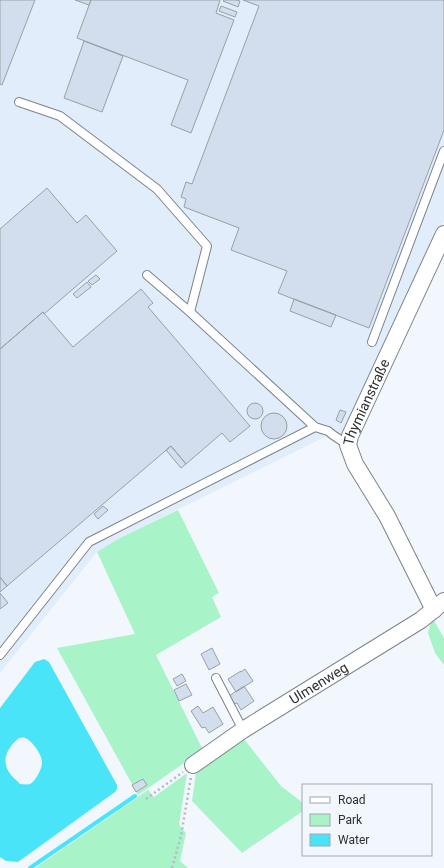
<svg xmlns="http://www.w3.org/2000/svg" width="444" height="868" font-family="Roboto,sans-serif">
	<rect width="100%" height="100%" fill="#f2f7fe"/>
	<path fill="#e1edfb" d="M0,0h444v221l-100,216 -9,-7 -10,7 -207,102 -21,13 -97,121z"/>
	<path fill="#a9f3c9" d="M178,510l41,83 -7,4 9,20 -65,38 47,95 -65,45 -81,-147 78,-14 -38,-82 21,-13z
		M432,617l12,21v27l-9,-12 -7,-20z
		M244,739l37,47 22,17v8l-61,42 -50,-52 4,-28 5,-7z
		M187,773l-8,52 7,8 -6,28 8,7h-153l113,-78 6,7z"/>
	<path fill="#4ae4f9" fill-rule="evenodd" d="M44,659l5,3 68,123v4l-2,3 -97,70 -12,-1 -6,-4v-149l35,-46zM19,738c2,0 4,-1 6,0 7,2 18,18 17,25 0,6 -7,19 -12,21 -3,1 -7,0 -10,0 -3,-4 -6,-5 -9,-9 -11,-14 -4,-27 8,-37z"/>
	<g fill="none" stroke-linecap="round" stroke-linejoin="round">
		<path stroke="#4ae4f9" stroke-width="4" d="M30,868l105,-72"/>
	</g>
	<path fill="#d2deee" stroke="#999fa6" d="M0,0h35l-33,85 -2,-1z
		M75,0h16l-2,5z
		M91,0h129l-4,13 18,7 -43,113 -20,-8 17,-45 -111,-42z
		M224,0h12l4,1 -2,6 -15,-6z
		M243,0h201v130l-75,198 -91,-35 9,-22 -56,-21 8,-22 -55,-21 2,-8 -5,-2 5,-15 6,2 67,-178z
		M221,6l16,6 -2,5 -16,-6z
		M84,41l39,15 -21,56 -38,-14z
		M47,188l30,35 9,-8 31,36 -73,63 -1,-2 -43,37v-120z
		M96,275l4,4 -8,6 -4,-4z
		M87,282l4,5 -14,11 -4,-4z
		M141,289l12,14 -5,4 102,119 -20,16 -8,-9 -36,31 -15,-18 -164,140 -7,-9v-228l43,-37 30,35z
		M294,299l42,16 -5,12 -41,-16z
		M247 411a8 8 0 1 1 16 0a8 8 0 1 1-16 0Z
		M340,410l6,2 -5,11 -5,-3z
		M261 426a13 13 0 1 1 26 0a13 13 0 1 1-26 0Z
		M171,446l15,18 -5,4 -15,-18z
		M103,506l5,4 -10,9 -4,-5z
		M0,577l7,9 -7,6z
		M0,593l8,10 -8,6z
		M212,648l8,16 -11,6 -8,-16z
		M245,669l8,12 -17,11 -8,-13 13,-8v1z
		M182,674l4,7 -9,5 -4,-7z
		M186,684l6,11 -13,6 -5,-11z
		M244,686l10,15 -13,9 -4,-7 -3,1 -5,-8z
		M198,706l5,7 10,-6 10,17 -14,9 -4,-6 -3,1 -11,-17z
		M143,779l4,6 -11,7 -4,-7z"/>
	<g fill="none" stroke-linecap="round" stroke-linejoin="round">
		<defs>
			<path id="service" d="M19,102l41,14 97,73 50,57 -17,66 125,115 13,4 5,4 15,10
				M147,275l43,37
				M372,342l72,-191
				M0,655l89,-113 226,-115
				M216,678l27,52"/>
			<g id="minor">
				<path id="s1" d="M434,610l-47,-94 -32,-52 -7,-19 2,-9 94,-202"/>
				<path id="s2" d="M193,765l50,-35 178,-110 23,-19"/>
			</g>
		</defs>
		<use href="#service" stroke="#7d838a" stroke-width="10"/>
		<use href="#minor" stroke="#7d838a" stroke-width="18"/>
		<path stroke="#b5b9bf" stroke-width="2.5" stroke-dasharray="2 3" stroke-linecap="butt" d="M146,799l37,-27
			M172,868l9,-32 10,-59"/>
		<use href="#service" stroke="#fff" stroke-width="8"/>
		<use href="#minor" stroke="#fff" stroke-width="16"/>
	</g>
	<g text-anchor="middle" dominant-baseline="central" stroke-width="3" stroke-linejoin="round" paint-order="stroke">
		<g font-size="14" fill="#2d2f32" stroke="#f2f7fe">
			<text stroke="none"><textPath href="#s1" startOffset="233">Thymianstraße</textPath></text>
			<text stroke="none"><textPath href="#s2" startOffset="150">Ulmenweg</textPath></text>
		</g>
	</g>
	<rect x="302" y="784" width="130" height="72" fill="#f2f7fe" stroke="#a3a7ac"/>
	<rect x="310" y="797" width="20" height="6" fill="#ffffff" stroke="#a3a7ac"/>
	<text x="338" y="804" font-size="12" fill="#2d2f32">Road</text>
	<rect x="310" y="814" width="20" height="12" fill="#a9f3c9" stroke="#a3a7ac"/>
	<text x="338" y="824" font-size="12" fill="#2d2f32">Park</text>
	<rect x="310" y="834" width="20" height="12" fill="#4ae4f9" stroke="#a3a7ac"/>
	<text x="338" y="844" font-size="12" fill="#2d2f32">Water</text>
</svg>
